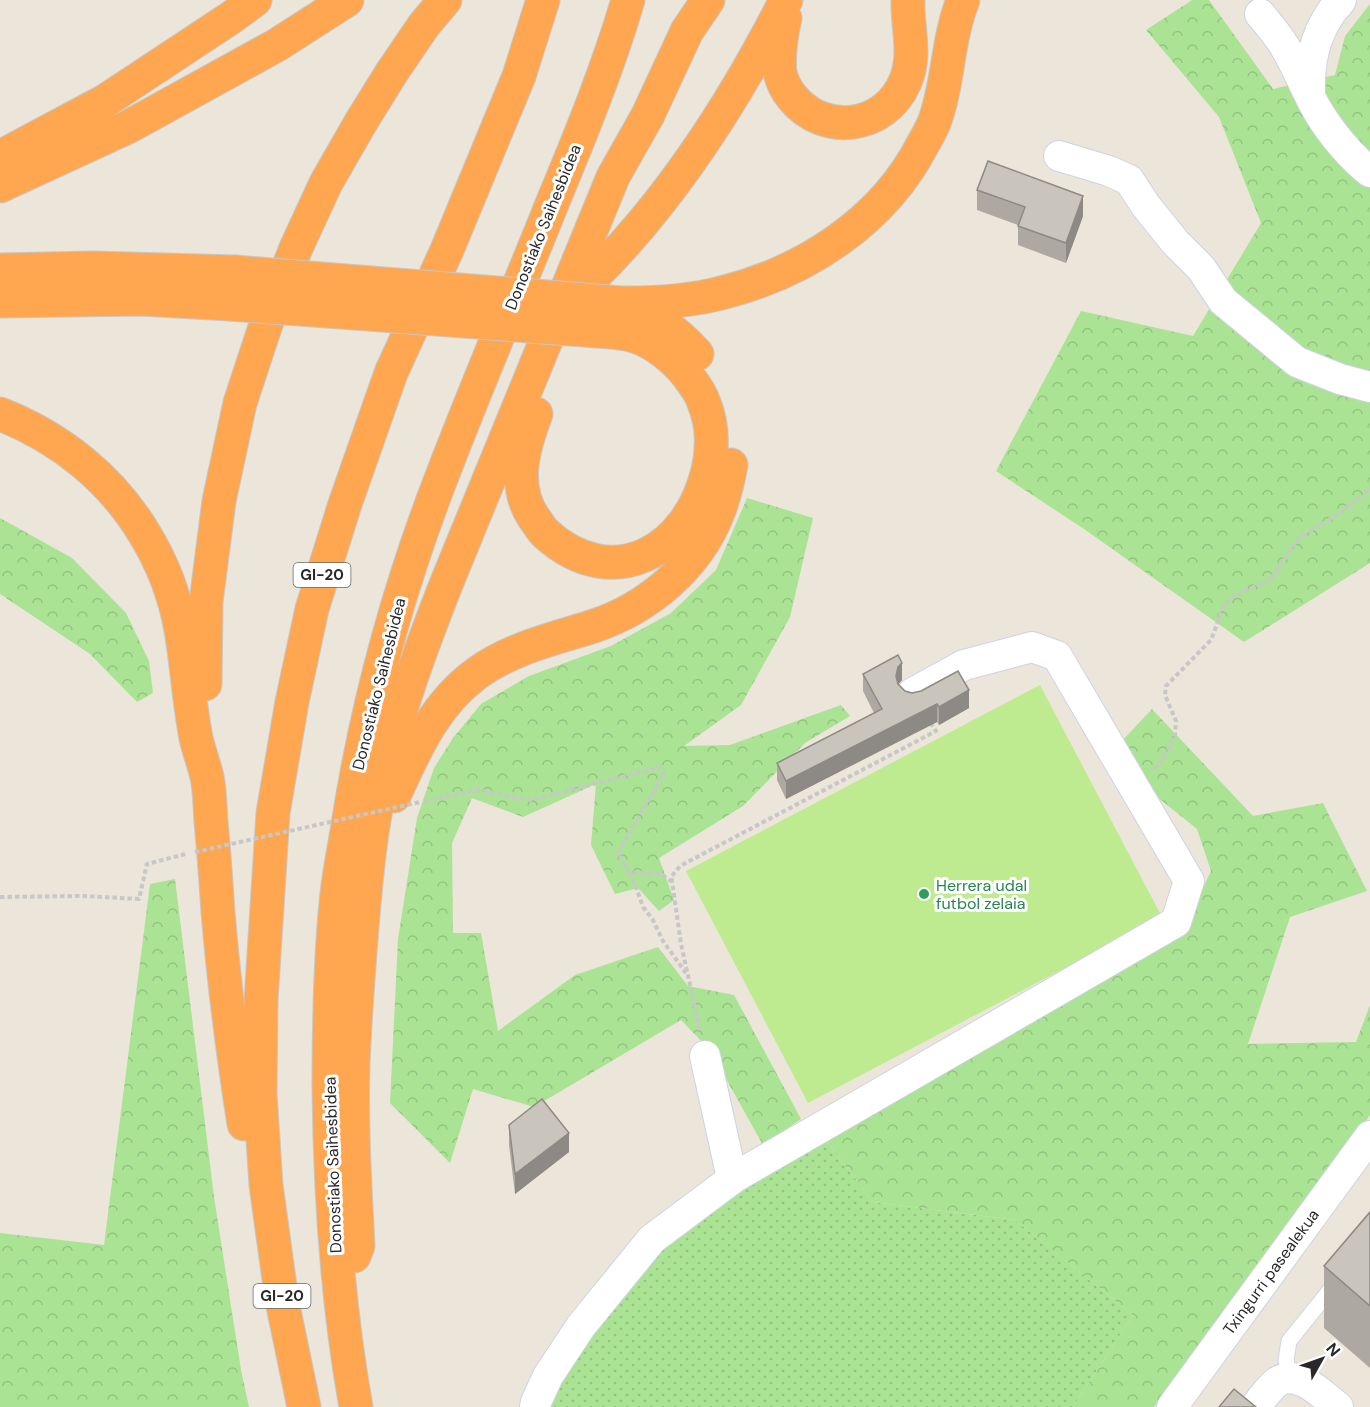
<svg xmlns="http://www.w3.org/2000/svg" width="1370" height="1407" font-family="'DM Sans',sans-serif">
	<defs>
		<pattern id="grass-dots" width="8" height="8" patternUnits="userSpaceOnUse" patternTransform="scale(1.5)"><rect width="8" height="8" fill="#abe394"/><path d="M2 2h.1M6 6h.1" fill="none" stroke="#93c380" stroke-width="1.8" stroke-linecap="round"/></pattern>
		<pattern id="forest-crowns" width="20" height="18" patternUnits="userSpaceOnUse" patternTransform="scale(1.5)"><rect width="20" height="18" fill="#abe394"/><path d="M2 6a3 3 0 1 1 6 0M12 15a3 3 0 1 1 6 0" fill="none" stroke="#93c380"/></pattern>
	</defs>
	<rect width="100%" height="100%" fill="#ebe5da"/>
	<path fill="url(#grass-dots)" d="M822,1135l51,67 142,18 118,95 -60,92h-525l17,-37 100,-131z"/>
	<path fill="url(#forest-crowns)" d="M1192,0h17l64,89 62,-14 10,-39 25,-32v559l-126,79 -160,-113 -88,-58 85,-160 112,25 68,-113 -42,-106 -73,-87z
		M747,498l66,20 -23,99 -49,88 -57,41 46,-1 111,-40 9,11 -45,27 -62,63 -84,52 15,42 -15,11 -21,-23 -23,6 -24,-49 5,-61 -73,33 -51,-19 -20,45 1,90h28l17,98 77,-56 83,-28 30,39 46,9 67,124 -38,26 -53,-95 -29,-30 -147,87 -61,-18 -23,74 -60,-60 8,-164 19,-121 17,-50 19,-30 28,-34 48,-28 82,-30 60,-33 45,-43z
		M0,518l72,40 54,55 23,48 4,32 -16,9 -47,-48 -90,-60z
		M1152,709l101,107 70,-13 44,88 -77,26 -42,127 108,-2 14,-37v110l-216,292h-81l60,-92 -118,-95 -142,-18 -51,-67 360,-203 29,-61 -14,-42 -46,-37 -29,-51z
		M175,879l39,318 27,173 8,37h-249v-174l104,12 46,-361z"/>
	<path fill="#bfeb90" d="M1040,685l122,232 -354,186 -122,-232z"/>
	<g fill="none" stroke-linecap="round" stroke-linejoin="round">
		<defs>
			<path id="lane" d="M1290,1378l-4,-18 3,-19 46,-57"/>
			<path id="street" d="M1260,14c9,11 18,21 25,33 13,21 21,45 34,66 12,20 32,44 51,59
				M1310,94c-1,-31 4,-57 22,-83 3,-4 7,-7 9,-11
				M1059,156l50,15 20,9 17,26 29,36 26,26 22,33 74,61 43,17 30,8
				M705,1056l25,113 5,8
				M535,1407l1,-5 12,-26 33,-50 71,-87 83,-62 441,-255 13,-41 -132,-225 -25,-9 -68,18 -51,28
				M1172,1407l198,-271
				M1255,1407c6,-7 15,-20 22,-25 20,-14 46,13 61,25"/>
			<path id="highway" d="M785,18c-4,18 -7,36 -5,55 2,8 7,18 12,24 32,40 93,32 113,-15 12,-27 2,-54 3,-82
				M0,157l105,-56 127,-84 23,-17
				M0,186l130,-60 147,-81 70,-45
				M0,270l93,-2 142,4
				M593,277c79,-78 143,-179 193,-277
				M0,301l142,-2 88,5
				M621,303c33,13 52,25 76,51
				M626,303c33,0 67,-2 99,-11 82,-21 159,-72 198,-148 4,-7 8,-14 11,-21 15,-40 13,-83 29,-123
				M0,414c59,23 111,64 144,119 18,29 31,63 37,97 6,35 8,72 15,108 3,13 8,26 11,39 3,14 3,30 4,45 3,30 5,60 7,90 6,71 15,142 26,212
				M536,414c-13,34 -24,72 -2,104 4,5 7,11 11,15 68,62 144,18 163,-63 5,-22 5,-45 -4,-67 -3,-10 -10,-19 -16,-27 -13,-17 -34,-34 -54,-40 -7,-2 -15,-3 -23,-4
				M205,684l1,-82 13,-101 21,-98 26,-79 30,-76 30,-65 35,-61 31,-50 32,-47 21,-25
				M394,796c21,-46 40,-91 82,-122 35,-26 78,-35 118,-48 54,-18 103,-59 124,-113 6,-15 10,-32 13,-48
				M354,1256l4,-10c-3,-61 -7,-122 -5,-182 2,-50 6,-100 10,-149 4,-44 8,-88 18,-130 15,-70 40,-137 66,-203l166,-405 35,-62 39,-84 21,-31
				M304,1407l-22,-106 -16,-116 -6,-91 1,-93 12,-188 19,-111 20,-93 33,-105 46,-131 56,-123 72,-174 24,-76
				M356,1407c-19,-106 -26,-213 -27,-321 0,-61 1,-122 7,-183 2,-24 7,-48 11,-72 18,-118 49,-235 92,-347 36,-95 77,-190 115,-285 27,-65 54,-131 74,-199"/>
		</defs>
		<use href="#lane" stroke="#cfd2e2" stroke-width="17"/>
		<use href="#street" stroke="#cfd2e2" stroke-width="32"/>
		<use href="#highway" stroke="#c7c7c7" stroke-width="35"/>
		<path stroke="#c7c7c7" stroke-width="4" stroke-dasharray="4.5 3" stroke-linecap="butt" d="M1155,769l13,-19 7,-16 1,-13 -11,-26 1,-9 45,-46 13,-35 11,-10 35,-15 28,-41 45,-28 27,-23
			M424,801l54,-11 53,10 129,-33 4,7 -46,79 11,19 32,2 10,7
			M629,872l7,15 7,20 10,13 10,21 23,32
			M0,897l83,-1 56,3 8,-35 39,-10
			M700,1030l-19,-86 -9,-63 -1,-4 9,-11 256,-135 -6,-9"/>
		<use href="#lane" stroke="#fff" stroke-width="15"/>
		<use href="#street" stroke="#fff" stroke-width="30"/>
		<use href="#highway" stroke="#ffa651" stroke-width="33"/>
		<defs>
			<path id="highway-bridge" d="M235,272l386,31
				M230,304l381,28"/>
		</defs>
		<use href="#highway-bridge" stroke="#c7c7c7" stroke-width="35" stroke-linecap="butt"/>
		<path stroke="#c7c7c7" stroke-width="4" stroke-dasharray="4.5 3" stroke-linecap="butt" d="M195,852l225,-50"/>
		<use href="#highway-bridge" stroke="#ffa651" stroke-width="33"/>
	</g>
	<path fill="#ada9a2" d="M977,190l106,26 -17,47 -48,-18v-20l-41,-15z
		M863,674l39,6 -4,4 7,7 64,17 -30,17 -2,-3 -151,77 -9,-19v-17l97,-50 -11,-22z
		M509,1125l60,27 -54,42 -6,-49z
		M1370,1212v156l-46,-40v-62z"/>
	<path fill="#8d8984" d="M1083,196v20l-17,47v-20z
		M902,663v17l-4,5 -2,-9 2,-9z
		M969,690v18l-30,17v-18z
		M937,704v18l-151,77v-18z
		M569,1133v19l-54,42v-20z"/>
	<path fill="#c9c4bc" stroke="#8d8984" stroke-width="1.5" d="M988,161l95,35 -17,47 -48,-17 7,-19 -48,-17z
		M898,655l4,8 -4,4 -2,9 2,8 7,7 7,2 9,-2 37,-20 11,19 -30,17 -2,-3 -151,77 -9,-18 105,-54 -19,-35z
		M542,1099l27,34 -54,41 -6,-49z
		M1370,1212v94l-46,-40z
		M1234,1389l22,18h-37z"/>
	<circle fill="#2e9e5b" stroke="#fff" stroke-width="2" cx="924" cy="894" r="6"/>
	<g text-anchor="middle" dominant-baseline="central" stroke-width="6" stroke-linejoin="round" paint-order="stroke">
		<g fill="#fff" stroke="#686868" stroke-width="1.5">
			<rect x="293.5" y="563" width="57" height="24" rx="4.5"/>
			<rect x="253.5" y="1284" width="57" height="24" rx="4.5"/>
		</g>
		<g font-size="15" font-weight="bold" fill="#282828">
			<text x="322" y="575">GI-20</text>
			<text x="282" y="1296">GI-20</text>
		</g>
		<g font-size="16" fill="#282828" stroke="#fff">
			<text transform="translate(543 227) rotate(-68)">Donostiako Saihesbidea</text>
			<text transform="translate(379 684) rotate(-76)">Donostiako Saihesbidea</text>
			<text transform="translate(333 1165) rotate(-92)">Donostiako Saihesbidea</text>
			<text transform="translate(1271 1272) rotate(-54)">Txingurri pasealekua</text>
		</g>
		<g font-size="16" fill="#27864d" stroke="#fff" text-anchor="start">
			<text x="936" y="885">Herrera udal<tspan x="936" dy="18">futbol zelaia</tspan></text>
		</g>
	</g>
	<g transform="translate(1322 1359) rotate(50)" stroke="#ffffff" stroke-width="4.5" paint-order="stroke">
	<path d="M0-4.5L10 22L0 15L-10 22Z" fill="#282828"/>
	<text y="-9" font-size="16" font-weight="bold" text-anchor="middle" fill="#282828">N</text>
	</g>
</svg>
